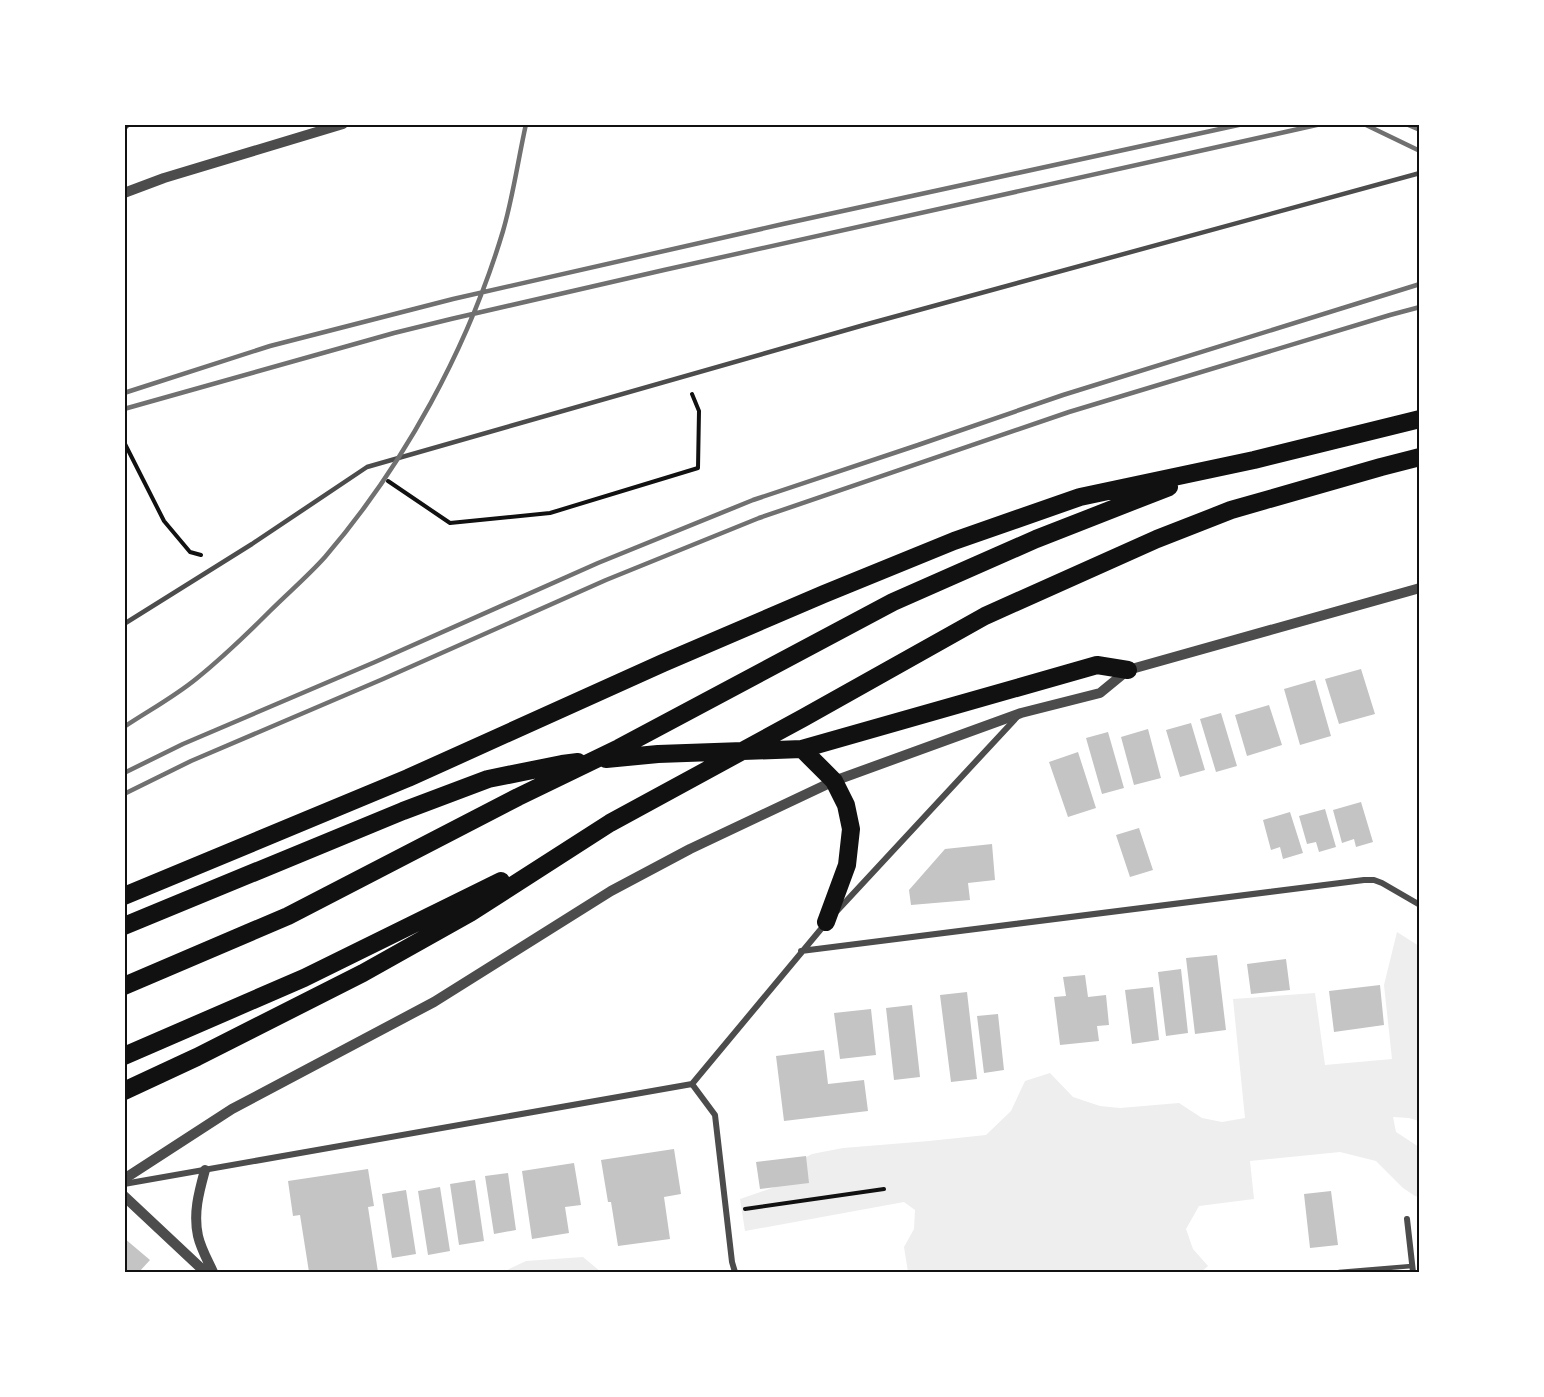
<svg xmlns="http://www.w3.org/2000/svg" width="1544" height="1397" font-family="Mulish,sans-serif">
	<rect width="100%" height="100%" fill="#fff"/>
	<path fill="#eee" d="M1397,932l22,14v175l-10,-3 -16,-1 3,15 23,15v50l-4,-1 -12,-8 -27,-27 -36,-9 -90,9 4,38 -55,7 -13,23 7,20 15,17 -7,6h-293l-4,-25 10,-18 1,-19 -11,-8 -159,29 -5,-32 35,-12 18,-23 19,-10 31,-6 86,-7 57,-6 25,-24 14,-30 25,-8 23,24 27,9 20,2 59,-5 23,15 20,4 23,-4 -12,-119 82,-6 10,72 67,-6 -8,-74z
		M583,1257l18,15h-98l23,-11z"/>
	<path fill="#c4c4c4" d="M1361,669l14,45 -36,10 -14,-45z
		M1315,680l16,56 -31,9 -16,-56z
		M1269,705l13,40 -35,11 -12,-41z
		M1221,713l16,53 -21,6 -16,-53z
		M1191,723l14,47 -25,7 -14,-47z
		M1148,729l13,49 -27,7 -13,-48z
		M1108,732l16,56 -22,6 -16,-56z
		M1078,752l18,56 -28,9 -19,-55z
		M1361,802l12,40 -17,5 -2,-8 -12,4 -9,-33z
		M1325,809l11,38 -17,5 -3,-10 -9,2 -8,-28z
		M1290,812l13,41 -20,6 -3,-12 -9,3 -8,-30z
		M1139,828l14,42 -23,7 -14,-42z
		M992,844l3,36 -27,3 2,17 -59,5 -2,-15 36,-41z
		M1217,955l9,75 -31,4 -9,-76z
		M1286,959l4,31 -39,4 -4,-30z
		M1181,969l7,64 -22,3 -8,-64z
		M1085,975l3,22 18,-2 3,30 -12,1 2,15 -39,4 -6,-48 12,-1 -3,-19z
		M1380,985l4,40 -50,7 -5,-41z
		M1153,987l6,53 -27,4 -7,-54z
		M967,992l10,87 -26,3 -11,-87z
		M912,1005l8,72 -26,3 -8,-72z
		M871,1009l5,46 -36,4 -6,-46z
		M998,1014l6,56 -20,3 -7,-57z
		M824,1050l4,34 36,-4 4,31 -84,10 -8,-65z
		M674,1149l7,45 -17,3 6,42 -52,7 -7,-44h-3l-7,-42z
		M806,1156l3,27 -49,6 -4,-27z
		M574,1163l7,42 -16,2 4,26 -37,6 -10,-68z
		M368,1169l6,37 -6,1 10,65h-69l-9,-57 -7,1 -5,-35z
		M508,1173l8,57 -22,4 -9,-58z
		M475,1180l9,61 -25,4 -9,-61z
		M440,1187l10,64 -22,4 -10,-64z
		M406,1190l10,64 -24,4 -10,-64z
		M1331,1191l7,54 -28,3 -6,-54z
		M124,1238l26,22 -11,12h-15z"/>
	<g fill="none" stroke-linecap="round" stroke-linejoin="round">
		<path stroke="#111" stroke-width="4" d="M124,442l40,79 26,31 11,3
			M388,481l62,42 100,-10 148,-45 1,-57 -7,-17
			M745,1209l139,-20"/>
		<path stroke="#4c4c4c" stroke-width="4.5" d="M124,624l128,-80 115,-77 497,-142 556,-152
			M1339,1272l73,-6"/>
		<path stroke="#4c4c4c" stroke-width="6" d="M837,911l181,-195
			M801,951l563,-71h10l8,3 38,22
			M692,1084l23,31 17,147 3,10
			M124,1184l568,-100 134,-161
			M1407,1219l6,53"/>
		<path stroke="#4c4c4c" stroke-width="10" d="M124,125l1,-1
			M124,193l40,-15 179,-54
			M205,1170c-6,22 -12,43 -7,66 3,13 10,25 15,36
			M124,1179l108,-70 202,-107 177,-111 79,-42 144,-68 187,-68 79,-20 28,-23 292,-82
			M124,1196l81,76"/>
		<path stroke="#111" stroke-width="18" d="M802,749l32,32 12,24 5,24 -4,36 -21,57
			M606,759l52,-5 144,-5 295,-84 31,5
			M124,896l284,-118 255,-115 161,-69 130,-53 126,-44 174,-37 166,-41
			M124,926l279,-115 85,-32 74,-15 16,-2
			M124,986l164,-70 230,-119 101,-49 274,-146 143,-63 133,-52
			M124,1056l180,-78 197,-97
			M124,1091l73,-34 166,-84 107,-60 140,-90 193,-105 182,-102 172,-77 74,-29 150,-43 39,-10"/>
		<path stroke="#707070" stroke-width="4.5" d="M1364,124l56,27
			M1406,124l14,6
			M124,393l146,-47 183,-47 330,-75 460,-100
			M124,409l270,-76 57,-14 213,-49 657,-146
			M124,727c24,-16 50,-30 72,-48 26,-21 51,-45 74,-68 18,-18 38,-35 55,-54 79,-92 143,-209 178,-326 10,-34 15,-71 23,-107
			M124,773l59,-29 192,-82 223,-99 155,-63 165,-55 145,-50 357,-111
			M124,794l67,-33 192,-82 223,-99 153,-62 310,-106 321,-97 30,-8"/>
	</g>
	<rect width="1544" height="1397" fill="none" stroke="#ffffff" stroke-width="252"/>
	<rect x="126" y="126" width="1292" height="1145" fill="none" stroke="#111" stroke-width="2"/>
</svg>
